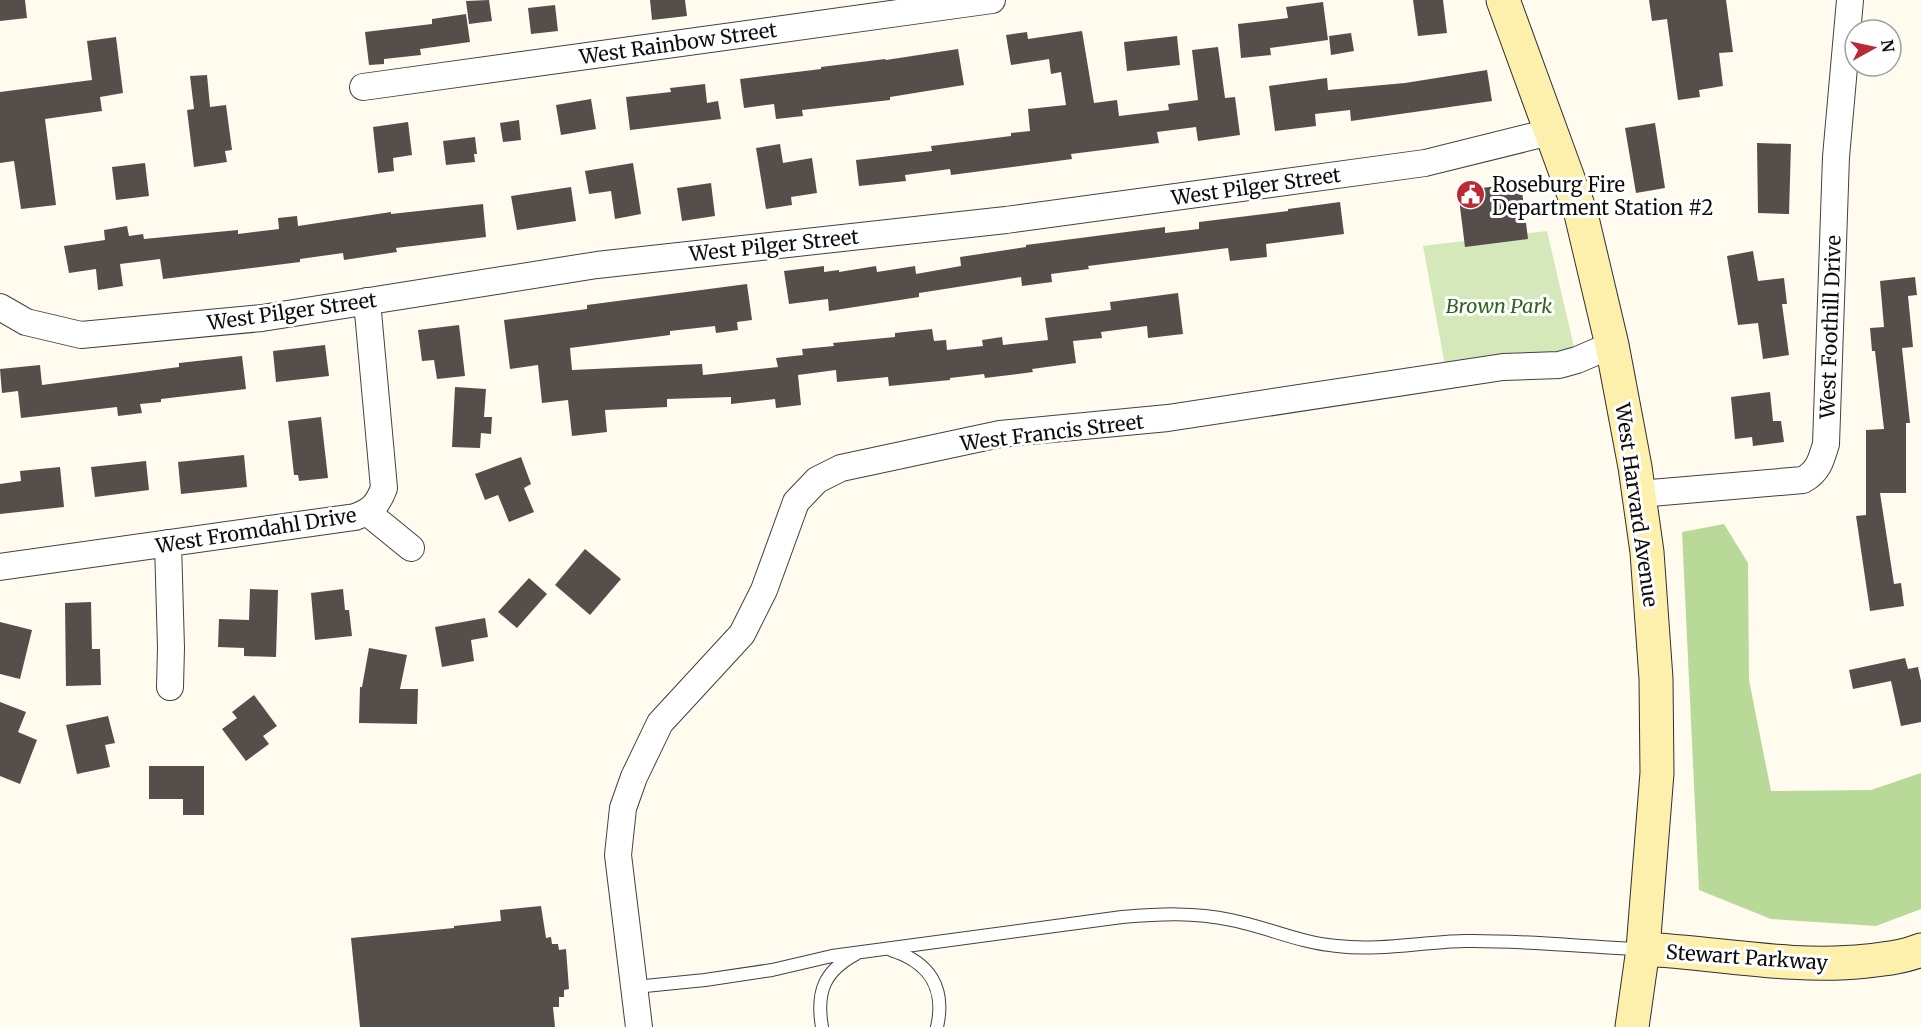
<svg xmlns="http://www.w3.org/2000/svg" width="1921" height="1027" font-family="Merriweather,serif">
	<rect width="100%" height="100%" fill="#fffbef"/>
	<path fill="#d4e8b9" d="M1547,231l30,129 -130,16 -24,-130z"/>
	<path fill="#b9d999" d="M1724,524l24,39 1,117 22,111 100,-1 50,-17v136l-45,17 -105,-7 -72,-29 -17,-358z"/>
	<path fill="#564e4a" d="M0,0h25l2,18 -27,3z
		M489,0l3,21 -23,3 -3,-23z
		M650,0h35l2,16 -35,4z
		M1413,0h30l4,33 -29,3z
		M1649,0h77l7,52 -14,1 4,33 -24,4 1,7 -22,3 -11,-81 -15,2z
		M1323,2l5,38 -58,8 1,7 -30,3 -3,-34 50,-6 -2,-11z
		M555,5l3,26 -27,3 -3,-26z
		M466,14l4,28 -50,7 1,6 -37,4v5l-15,1 -4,-33 67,-8v-5z
		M1082,31l12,72 23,-3 2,16 50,-6 -1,-6 30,-4 -6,-50 26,-3 7,51 10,-1 5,38 -42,6 -2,-14 -39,5 2,11 -88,11 1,5 -121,16 -1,-6 -45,6 1,6 -47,5 -3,-26 76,-9 -1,-5 80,-10v-3l19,-2 -2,-22 38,-4 -5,-33 -10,2 -2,-15 -38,6 -5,-30 21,-3 1,7z
		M1351,33l3,18 -23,4 -2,-19z
		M1177,36l3,29 -53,6 -3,-29z
		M116,37l7,56 -23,4 2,14 -57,8 11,86 -35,4 -7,-48 -14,2v-71l92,-12 -5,-39z
		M958,49l6,36 -74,12v3l-88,10 1,6 -27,3 -2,-15 -30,4 -4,-29 81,-10v-2l64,-8 1,1z
		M1487,70l5,31 -141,20 -1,-11 -35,4 1,12 -41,5 -6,-45 58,-8 1,12 77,-7z
		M207,75l3,32 16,-2 6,45 -7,1 2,11 -33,5 -7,-57 7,-1 -4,-33z
		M705,84l2,19 11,-2 3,18 -91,11 -4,-33 45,-5 -1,-4z
		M591,99l5,30 -35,6 -5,-30z
		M519,120l2,20 -18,2 -3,-19z
		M408,122l4,33 -19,3 1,13 -16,2 -5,-46z
		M1655,123l10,65 -29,5 -11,-65z
		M475,137l2,17h-3l1,8 -29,3 -3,-24z
		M1757,143l34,1 -2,70 -31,-1z
		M780,144l3,19 29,-5 5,35 -26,4 1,8 -26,4 -10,-61z
		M145,163l4,33 -33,4 -4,-33z
		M633,163l8,51 -26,5 -4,-28 -22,3 -4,-23z
		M711,183l4,33 -33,5 -5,-33z
		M1521,183l7,56 -63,8 -7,-56z
		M571,187l5,34 -59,9 -6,-34z
		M1340,202l4,32 -78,10 1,13 -37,4 -2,-13 -140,18 1,3 -38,5 1,8 -30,4 -1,-9 -102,16v4l-90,14 -1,-12 -39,5 -5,-33 40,-5v6l15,-2v2l37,-6 1,6 38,-6 1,8 45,-8 -1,-9 66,-10v-2l139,-18v6l34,-4v-7l89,-11v-2z
		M483,204l3,33 -90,11 1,4 -53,8 -1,-7 -43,6v3l-137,17 -3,-20 -40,5 3,22 -25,4 -2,-21 -27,4 -5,-27 41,-6 -1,-10 23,-4 2,10 14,-2 1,5 94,-9v4l41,-5 -1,-11 19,-2 1,10 93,-14v2z
		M1753,251l5,30 26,-3 3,26h-5l7,51 -26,4 -5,-36 -20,2 -11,-69z
		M1915,277l2,18 -9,1 5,51 -11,1 8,75h-4v70h-26l14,91 7,-1 3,23 -34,5 -14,-95 10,-1v-85l18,-1 -9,-78h-3l-2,-23 14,-1 -4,-46z
		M747,284l5,36 -15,2 1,8 -22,3 -1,-7 -45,5v4l-100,13 2,22 130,-6 1,11 75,-8 -2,-9 27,-3 -1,-6 32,-3 -1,-3 62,-6v-4l37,-4 2,12 12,-1 1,10 36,-4 -1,-6 20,-3 1,8 45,-5 -3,-22 66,-8 -1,-8 68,-9 5,41 -35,4 -1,-12 -46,6 1,6 -29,3 3,22 -44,6 1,3 -48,6 -1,-4 -34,4v2l-61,6 -1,-9 -51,5 -1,-12 -38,5 3,30 -25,3 -1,-9 -44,5v-7l-64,2v8l-62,3 2,22 -35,4 -4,-36 -26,3 -4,-38 -28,4 -6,-49 83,-11v-4z
		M459,325l6,51 -28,3 -3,-19 -12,1 -4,-31z
		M325,345l4,31 -53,6 -3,-31z
		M242,356l4,33 -85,10v3l-21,2 2,9 -24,3 -1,-9 -96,11 -3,-27 -16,2 -2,-24 40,-4 2,20 137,-18v-4z
		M455,387l31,2 -2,28h8l-1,17 -10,-1 -1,15 -28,-1z
		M1770,392l3,29h8l3,21 -31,4 -1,-9 -17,2 -4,-42z
		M321,417l7,61 -29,3 -1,-6h-4l-6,-54z
		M244,455l3,32 -66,7 -3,-32z
		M521,457l10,27 -7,4 10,24 -25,10 -11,-27 -13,5 -10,-26z
		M146,461l3,29 -54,7 -4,-30z
		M60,467l4,40 -64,7v-30l21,-3 -1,-10z
		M585,549l36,30 -31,36 -35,-30z
		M529,578l18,16 -30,34 -19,-16z
		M250,589l28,1 -2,67 -32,-1v-8l-26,-1 1,-28 30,1z
		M343,589l2,21h4l3,26 -37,4 -4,-47z
		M91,602l1,47h8l1,36 -35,1 -1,-83z
		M485,618l3,19 -17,3 3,21 -32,6 -7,-40z
		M0,622l32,8 -12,49 -20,-5z
		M369,648l38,7 -7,34h18l-1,35 -58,-1 1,-36h2z
		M1905,658l3,11 10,-2 3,14v41l-20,4 -10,-45 -38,8 -4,-19z
		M254,695l23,31 -14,10 6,8 -23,17 -24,-32 15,-11 -5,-6z
		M0,702l26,10 -8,20 19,8 -17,44 -20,-8z
		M108,716l7,27 -10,2 5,22 -33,7 -11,-49z
		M149,766h55v49h-21v-16h-34z
		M541,906l5,32 5,-1 1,7h6l1,6 7,-1 3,40 -5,1v7h-5v10h-6l2,20h-195l-9,-89 103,-10v-2l47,-5 -1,-11z"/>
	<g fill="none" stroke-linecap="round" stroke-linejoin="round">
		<defs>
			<path id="lane" d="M891,950c38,12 55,37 46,77
				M635,987l70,-7 67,-10 60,-14 290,-39c37,-3 72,-5 109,3 36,7 69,23 106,26 42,5 85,-4 127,-5 59,-1 118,6 177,8
				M822,1027c-6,-35 2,-56 34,-73"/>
			<path id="street" d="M363,87l629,-87
				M0,307l26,15 55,13 181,-17 335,-53 409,-45 419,-57 125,-31
				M1639,494l164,-14c15,-8 18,-19 23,-36l10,-287 14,-157
				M368,513l43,35
				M168,543l3,105 -1,39
				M0,567l355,-50c17,-6 23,-13 29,-29l-17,-187
				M639,1027l-21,-172 5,-47 11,-31 26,-54 82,-89 22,-44 32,-88 21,-22 24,-12 159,-34 168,-16 335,-51 56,-2 18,-5 35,-15"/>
			<path id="secondary" d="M1503,0l78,214 31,131 23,122 12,85 9,127 1,94 -14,176 -11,78
				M1643,949c76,4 149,20 224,12 18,-2 37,-4 54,-11"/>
		</defs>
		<use href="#lane" stroke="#414141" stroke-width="14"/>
		<use href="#street" stroke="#414141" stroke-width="28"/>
		<use href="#secondary" stroke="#303030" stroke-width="35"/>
		<use href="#lane" stroke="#fff" stroke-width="12"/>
		<use href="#street" stroke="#fff" stroke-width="26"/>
		<use href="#secondary" stroke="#fdf0ac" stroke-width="33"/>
	</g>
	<defs>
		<symbol id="civic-disc" viewBox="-11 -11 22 22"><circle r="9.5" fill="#bb2937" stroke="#fff"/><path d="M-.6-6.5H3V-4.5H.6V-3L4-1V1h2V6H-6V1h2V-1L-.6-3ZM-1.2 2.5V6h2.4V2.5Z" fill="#fff"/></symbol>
	</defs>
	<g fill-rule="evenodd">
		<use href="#civic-disc" x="1454" y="178" width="33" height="33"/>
	</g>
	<g text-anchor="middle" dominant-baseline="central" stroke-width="6" stroke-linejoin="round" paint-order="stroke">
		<g font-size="20" fill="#0e0e0e" stroke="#fff">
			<text transform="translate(678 43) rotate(-8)">West Rainbow Street</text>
			<text transform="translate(1256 186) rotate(-8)">West Pilger Street</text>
			<text transform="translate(774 245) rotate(-6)">West Pilger Street</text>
			<text transform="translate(292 311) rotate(-8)">West Pilger Street</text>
			<text transform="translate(1830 327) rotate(-88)">West Foothill Drive</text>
			<text transform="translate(1052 432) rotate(-7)">West Francis Street</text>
			<text transform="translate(1637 505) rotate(82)">West Harvard Avenue</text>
			<text transform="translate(256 530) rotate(-9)">West Fromdahl Drive</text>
			<text transform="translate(1747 957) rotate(4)">Stewart Parkway</text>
		</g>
		<g font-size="20" fill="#0e0e0e" stroke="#fff" text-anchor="start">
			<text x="1492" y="184">Roseburg Fire<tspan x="1492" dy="23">Department Station #2</tspan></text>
		</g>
		<g font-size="20" font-style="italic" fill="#31641f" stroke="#fff">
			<text x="1499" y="305">Brown Park</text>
		</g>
	</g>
	<g transform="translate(1873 48) rotate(82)"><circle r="28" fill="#ffffff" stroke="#9f9f9f" stroke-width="1.5"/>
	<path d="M0-4.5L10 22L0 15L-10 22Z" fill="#bb2937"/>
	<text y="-9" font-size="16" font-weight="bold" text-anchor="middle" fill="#0e0e0e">N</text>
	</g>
</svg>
